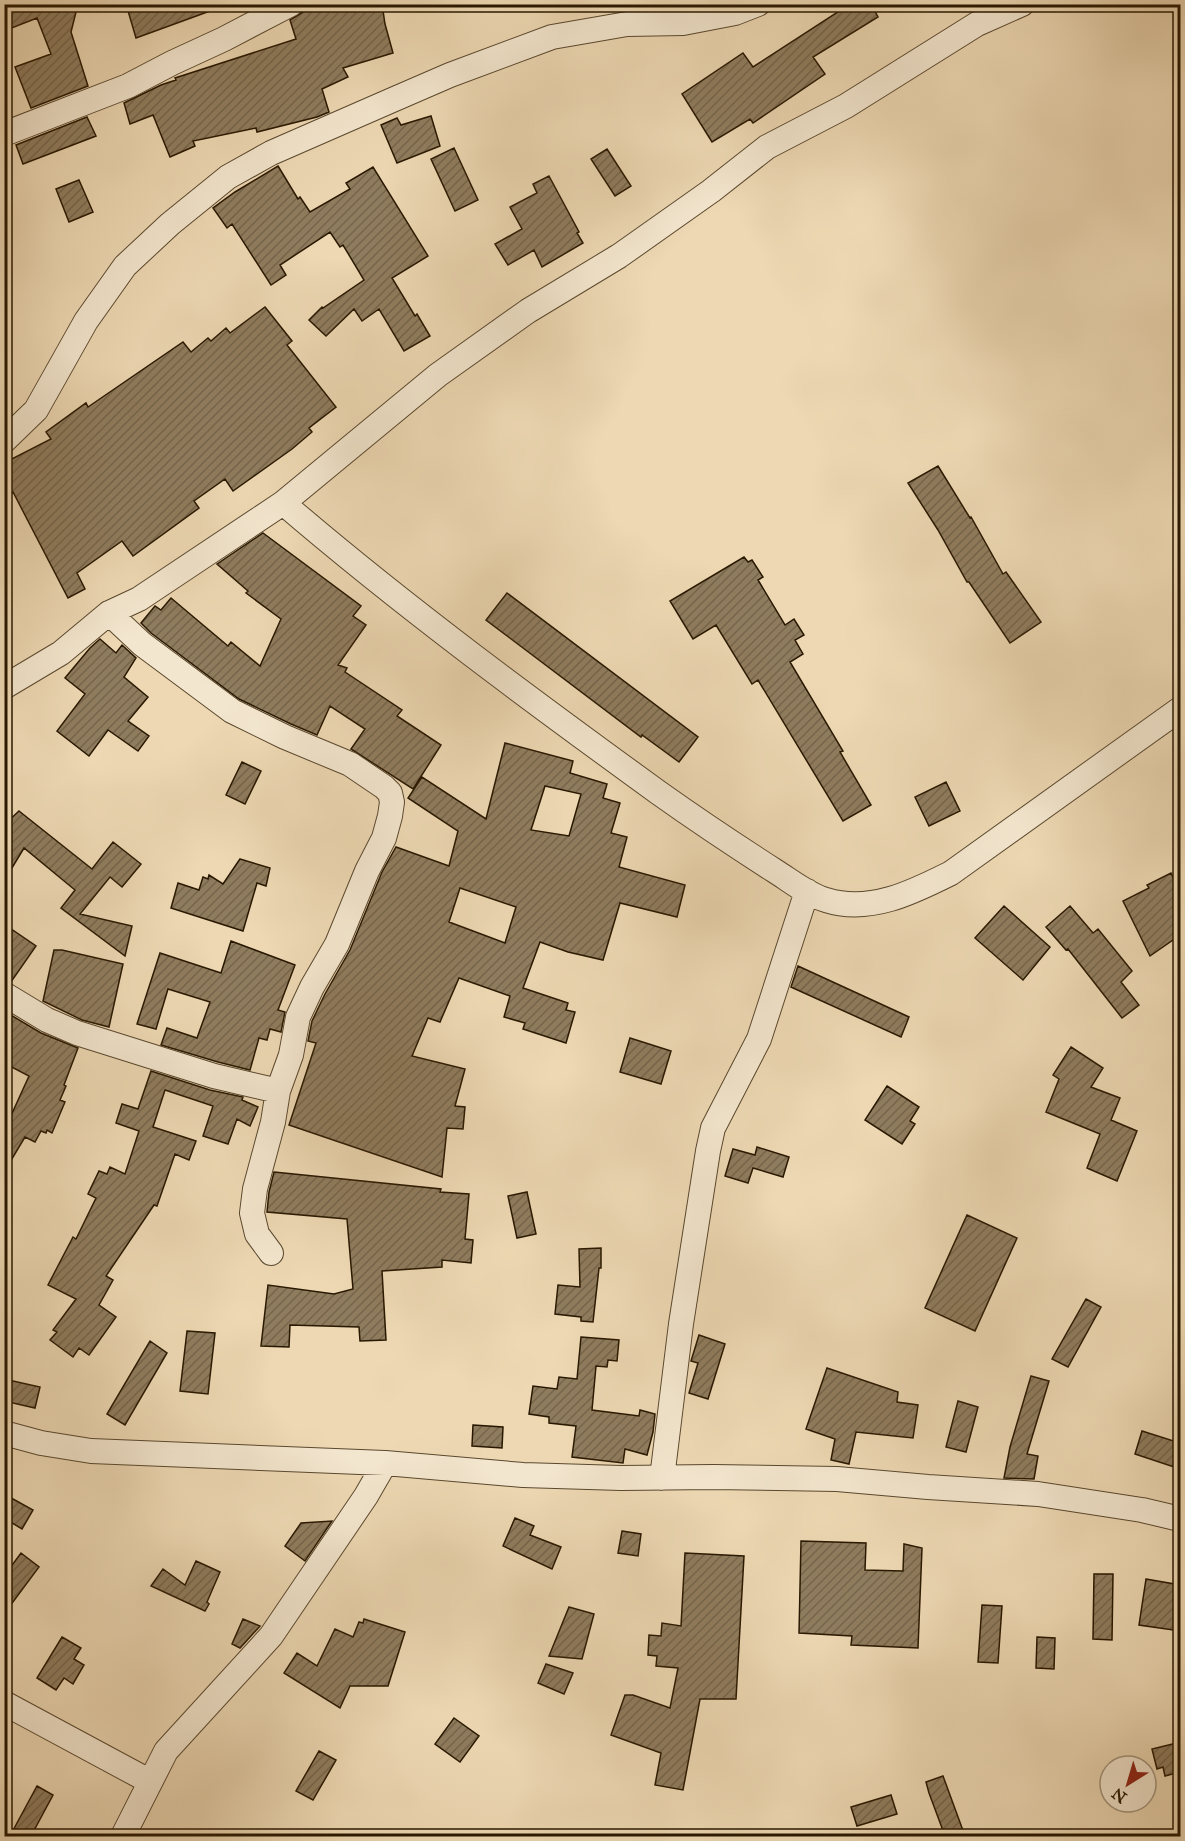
<svg xmlns="http://www.w3.org/2000/svg" width="1185" height="1841" font-family="'IM FELL Great Primer',serif">
	<defs>
		<pattern id="building-hatch" width="6" height="6" patternUnits="userSpaceOnUse" patternTransform="scale(1.5)"><rect width="6" height="6" fill="#8f7c5e"/><path d="M-1 1l2-2M0 6l6-6M5 7l2-2" fill="none" stroke="#75654b"/></pattern>
	</defs>
	<rect width="100%" height="100%" fill="#edd8b3"/>
	<filter id="stains"><feTurbulence type="fractalNoise" baseFrequency=".00333" numOctaves="4"/><feColorMatrix values="0 0 0 0 .2 0 0 0 0 .09 0 0 0 0 .02 0 0 0 .5 -.17"/></filter>
	<radialGradient id="worn" r=".72"><stop offset=".6" stop-color="#630" stop-opacity="0"/><stop offset="1" stop-color="#630" stop-opacity=".3"/></radialGradient>
	<path fill="url(#building-hatch)" stroke="#291801" stroke-width="1.5" fill-rule="evenodd" d="M21,4h57l-7,28 17,54 -57,22 -16,-41 36,-13 -14,-36 -33,13v-21z
		M126,4h94l1,3 -85,31z
		M305,4h77l3,20 8,29 -50,15 5,9 -26,12 7,23 -12,5 -60,15 -1,-4 -63,13 2,5 -25,11 -17,-42 -23,9 -6,-21 37,-18 15,-5 -1,-2 121,-39 -6,-19 13,-8z
		M850,4h21l7,13 -65,40 12,17 -72,49 -3,-4 -38,23 -30,-48 61,-41 10,14z
		M431,116l9,30 -43,17 -16,-38 16,-7 4,7z
		M87,117l9,19 -73,28 -7,-19z
		M454,148l24,52 -23,11 -24,-52z
		M607,149l24,37 -16,10 -24,-37z
		M278,166l20,33 2,-2 10,15 40,-23 -4,-6 27,-16 55,89 -36,22 23,38 2,-2 13,22 -26,15 -25,-42 -17,12 -8,-12 -28,27 -17,-16 13,-13 1,1 41,-28 -21,-35 -3,2 -10,-15 -50,33 6,10 -15,10 -39,-61 -5,4 -14,-20 22,-16z
		M549,176l30,56 -2,1 6,10 -41,24 -8,-17 -26,15 -13,-21 27,-15 -12,-22 27,-14 -4,-9z
		M79,180l14,32 -24,10 -13,-33z
		M265,307l27,34 -5,4 49,62 -27,21 3,4 -20,17 -59,42 -8,-12 -31,22 5,7 -66,48 -11,-15 -45,32 8,16 -17,9 -55,-106 -9,4v-33l47,-24 -5,-7 40,-29 2,4 95,-65 8,10 17,-14 3,3 15,-13 4,5z
		M938,466l32,52 1,-1 32,57 3,-2 35,50 -31,21 -41,-61h-2l-29,-52 -30,-47z
		M263,533l98,73 -8,10 13,9 -28,40 9,3 -2,4 57,38 -5,6 44,29 -28,44 -62,-40 14,-20 -35,-23 -13,29 -26,-11 -52,-25 -88,-66 -10,-10 14,-17 6,4 10,-12 57,48 3,-4 29,24 21,-47 -35,-26 2,-2 -31,-27z
		M744,557l4,5 4,-2 11,17 -5,3 27,45 9,-6 10,16 -9,5 8,14 -13,8 53,89 -3,1 31,53 -28,16 -85,-141 -6,4 -36,-59 -23,14 -23,-38z
		M507,593l191,144 -19,25 -37,-27 -1,2 -155,-117z
		M100,639l16,14 6,-8 14,13 -12,19 24,20 -20,24 21,15 -11,15 -30,-21 -19,26 -32,-25 28,-37 -20,-16 25,-30z
		M505,743l68,18 -3,12 37,11 -4,14 17,5 -9,30 16,4 -8,30 66,18 -8,32 -57,-14 -17,57 -35,-8 -28,-10 -17,46 45,15 -2,7 9,2 -9,31 -43,-14 2,-6 -21,-6 6,-21 -51,-18 -19,44 -12,-4 -16,38 53,13 -10,37 10,1 -2,22 -16,-1 -5,49 -153,-52 27,-82 -8,-2 4,-20 13,-27 25,-44 32,-78 14,-25 53,19 9,-35 -50,-33 14,-21 64,42zM545,786l36,8 -12,42 -38,-6zM460,888l56,19 -11,36 -56,-21z
		M242,762l19,9 -16,33 -19,-9z
		M946,782l14,29 -31,15 -14,-29z
		M19,811l73,58 21,-27 28,22 -19,23 -12,-10 -30,37 52,12 -7,30 -64,-48 14,-18 -51,-42 -20,33v-56z
		M240,859l30,9 -4,18 -9,-3 -14,48 -72,-23 7,-25 21,7 4,-13 5,2 1,-4 14,9z
		M1171,873l9,20v42l-30,21 -27,-55 26,-13 -2,-3z
		M1004,906l46,41 -27,33 -48,-42z
		M1070,906l23,27 5,-4 34,42 -11,11 18,23 -17,13 -54,-69 -2,1 -20,-23z
		M4,924l32,22 -25,36 -7,-2z
		M231,941l64,24 -17,45 7,2 -4,20 -11,-3 -3,11 -8,-2 -9,32 -32,-8 -57,-17 6,-17 30,10 13,-36 -42,-13 -12,40 -19,-5 23,-71 61,20z
		M54,950h8l61,14 -14,63 -27,-7 -39,-19z
		M798,966l111,51 -8,20 -110,-50z
		M4,1011l37,22 37,15 -14,37 2,1 -6,14 5,2 -13,31 -5,-3 -1,3 -5,-2 -6,11 -10,-5 -21,35v-41l25,-55 -25,-13z
		M630,1038l41,13 -10,33 -41,-12z
		M1071,1047l32,21 -12,19 29,11 -9,22 26,11 -20,50 -30,-13 13,-34 -54,-22 13,-33 -6,-4z
		M151,1071l59,19 33,7 -1,3 16,7 -8,19 -13,-7 -9,25 -25,-8 10,-30 -48,-16 -12,37 43,14 -7,19 -14,-6 -18,52 -3,-1 -48,71 7,4 -14,25 17,12 -27,38 -10,-7 -6,9 -23,-17 7,-8 -4,-2 23,-31 -28,-14 25,-48 3,2 20,-41 -8,-4 11,-23 8,3 3,-7 15,7 14,-43 -23,-8 6,-19 16,5z
		M887,1086l32,21 -9,14 5,3 -13,20 -37,-24z
		M757,1147l32,10 -6,20 -30,-9 -5,15 -23,-7 8,-27 22,6z
		M274,1172l167,17 -1,3 29,2 -4,45 8,1 -2,23 -29,-3v7l-60,4 4,69 -26,1 -1,-14 -69,-2 -1,22 -28,-1 7,-61 66,9 19,-5 -6,-70 -80,-7 2,-20z
		M527,1192l9,42 -19,4 -9,-42z
		M967,1215l50,23 -42,93 -50,-23z
		M601,1248v20h-2l-6,54 -12,-1v-4l-26,-3 3,-29 22,2 -1,-38z
		M1086,1299l15,8 -33,60 -16,-8z
		M187,1331l28,2 -7,61 -28,-3z
		M699,1335l26,9 -17,55 -19,-6 9,-30 -7,-2z
		M581,1337l38,3 -2,21 -9,-1 -1,7 -11,-1 -4,44 47,6 1,-6 15,4 -2,18 -6,23 -22,-6 -2,14 -51,-6 4,-31 -27,-3v-6l-20,-3 4,-28 24,3 2,-12 18,2z
		M150,1341l17,12 -42,72 -18,-11z
		M827,1368l71,24 -1,10 21,3 -5,33 -57,-6 -7,32 -18,-4 4,-21 -29,-10z
		M1031,1376l18,5 -22,73 11,2 -4,23 -30,-1 6,-31z
		M4,1379l36,8 -5,21 -31,-7z
		M958,1401l20,6 -12,45 -20,-5z
		M473,1425l30,2 -1,21 -30,-2z
		M1142,1431l38,12v26l-45,-15z
		M4,1494l29,16 -11,19 -18,-11z
		M515,1518l19,8 -4,9 31,12 -9,22 -49,-23z
		M332,1521l-27,40 -20,-15 16,-23z
		M622,1531l19,3 -3,22 -20,-3z
		M801,1541l65,2 -1,27 38,1 1,-27 18,4 -4,100 -67,-3 1,-9 -53,-3z
		M21,1553l18,14 -35,47v-38z
		M685,1553l59,3 -8,143h-36l-17,91 -28,-5 6,-32 -50,-18 14,-40h8l37,13 8,-40 -22,-2 1,-10 -9,-1 1,-20 12,1 1,-13 19,3z
		M196,1561l24,11 -13,30 2,2 -4,7 -54,-25 12,-17 22,16z
		M1094,1574h19l-1,66 -19,-1z
		M1146,1579l34,6v46l-41,-6z
		M982,1605l20,1 -4,57 -20,-1z
		M569,1607l25,7 -12,45 -33,-3z
		M243,1619l17,7 -20,22 -8,-4z
		M364,1619l41,13 -17,54h-38l-10,22 -56,-35 13,-20 20,13 18,-37 18,8 6,-15 4,1z
		M62,1637l19,11 -7,11 10,6 -11,19 -9,-6 -8,12 -19,-12z
		M1037,1637l18,1 -1,31 -18,-1z
		M546,1664l27,9 -9,21 -26,-11z
		M454,1718l25,18 -19,26 -25,-18z
		M1177,1743l3,12v17l-15,4 -2,-9 -6,2 -5,-20z
		M319,1751l17,9 -23,40 -17,-9z
		M943,1776l22,60h-20l-16,-43 -3,-11z
		M37,1786l16,9 -22,41h-21z
		M891,1795l6,19 -40,12 -6,-19z"/>
	<g fill="none" stroke-linecap="round" stroke-linejoin="round">
		<defs>
			<path id="minor" d="M4,134l124,-48 44,-23 52,-24 67,-35
				M4,441l32,-31 50,-89 39,-55 45,-42 58,-47 43,-24 119,-52 60,-26 102,-38 75,-13 56,-1 52,-10 23,-9
				M283,503c120,103 248,197 376,290 38,27 77,53 116,78 16,10 33,24 51,29 44,14 87,-8 125,-27l229,-164
				M109,613l33,31 90,67 53,26 65,27 34,23 6,6 2,9 -2,14 -6,22 -17,33 -30,73 -25,43 -14,30 -7,38 -13,36 -5,31 -18,67 -3,24 5,21 14,19
				M4,687l57,-34 48,-40 30,-14 144,-96 155,-128 90,-64 91,-55 92,-65 56,-44 79,-41 131,-82 45,-20
				M4,994l43,26 30,13 137,43 64,15
				M4,1433l37,10 50,8 294,12 138,12 98,3 92,-1 124,2 91,8 110,7 104,16 38,9
				M662,1478l19,-154 27,-173 5,-23 46,-89 48,-148
				M4,1703l145,78
				M123,1836l43,-85 105,-115 95,-140 19,-33"/>
		</defs>
		<use href="#minor" stroke="#5a482e" stroke-width="26"/>
		<use href="#minor" stroke="#f3e6ce" stroke-width="24"/>
	</g>
	<rect width="1185" height="1841" fill="none" stroke="#edd8b3" stroke-width="24"/>
	<rect x="6" y="6" width="1173" height="1829" fill="none" stroke="#291801" stroke-width="3"/>
	<rect x="12" y="12" width="1161" height="1817" fill="none" stroke="#291801" stroke-width="1.5"/>
	<g transform="translate(1128 1784) rotate(217)"><circle r="28" fill="#f3e6ce" stroke="#a2947c" stroke-width="1.5"/>
	<path d="M0-4.5L10 22L0 15L-10 22Z" fill="#8f2418"/>
	<text y="-9" font-size="16" font-weight="bold" text-anchor="middle" fill="#291801">N</text>
	</g>
	<rect width="100%" height="100%" filter="url(#stains)"/>
	<rect width="100%" height="100%" fill="url(#worn)"/>
</svg>
